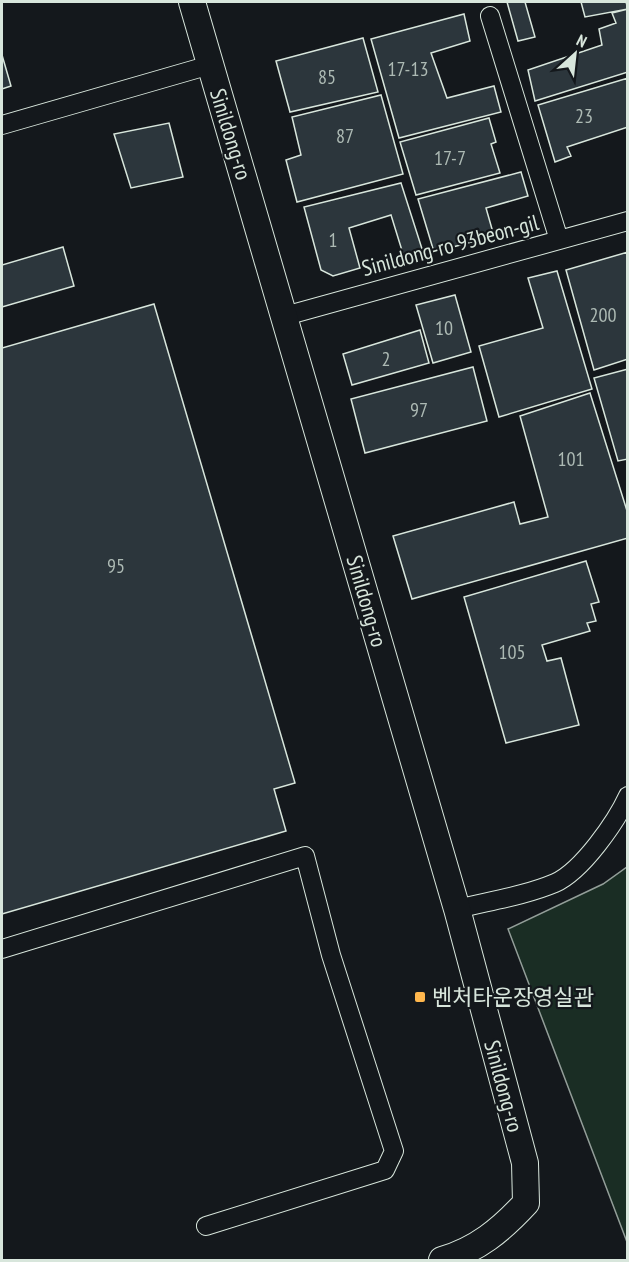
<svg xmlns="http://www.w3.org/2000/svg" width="629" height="1262" font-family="'PT Sans Narrow','Noto Sans KR',sans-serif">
	<rect width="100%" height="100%" fill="#14181c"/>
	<path fill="#1a2d24" stroke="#939e99" stroke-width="1.5" d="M627,867v375l-119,-313 95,-45z"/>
	<path fill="#2c363c" stroke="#d8e6dc" stroke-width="1.5" d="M507,2h18l10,35 -17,4z
		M581,2h45l2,7 -43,8z
		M628,9v63l-93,29 -7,-31 74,-25 -3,-16 17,-6 -4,-10z
		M464,14l6,27 -39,12 16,45 47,-12 7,26 -102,26 -28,-99z
		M363,38l15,54 -88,20 -14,-51z
		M2,55l9,31 -9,3z
		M628,78v49l-61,20 4,9 -16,6 -17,-57z
		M381,95l22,79 -106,28 -11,-42 15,-5 -9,-38z
		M489,118l7,24 -5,2 9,29 -84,22 -16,-53z
		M169,123l14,54 -52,11 -17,-54z
		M521,172l7,24 -42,12 8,28 -60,16 -16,-53z
		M401,183l22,69 -19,5 -13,-42 -42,13 11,40 -27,8 -12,-6 -17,-63z
		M63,247l11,39 -72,21v-42z
		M628,252v107l-34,11 -28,-100z
		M557,271l35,118 -93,28 -20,-71 64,-18 -15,-50z
		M455,295l16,57 -38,11 -17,-58z
		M154,304l141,479 -21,6 12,42 -284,83v-566z
		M420,330l9,33 -77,22 -9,-31z
		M473,367l14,54 -122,32 -14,-54z
		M628,369v90l-10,2 -24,-83z
		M590,393l38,121v24l-216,61 -19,-63 121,-34 6,22 28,-7 -28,-101z
		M586,561l13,41 -8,2 5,17 -9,2 3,8 -48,14 5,16 14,-3 18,67 -73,18 -42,-146z"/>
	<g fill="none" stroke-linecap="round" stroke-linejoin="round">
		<defs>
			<path id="minor" d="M490,16l69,224
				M2,125l208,-60
				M285,316l343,-95
				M457,909c32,-8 67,-13 98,-26 27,-12 61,-61 73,-87
				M2,949l303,-93 26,99 63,196 -9,19 -179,56"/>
			<path id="secondary" d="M192,2l265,907 68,254 1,40c-25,27 -49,47 -84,57"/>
		</defs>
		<use href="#minor" stroke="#d8e6dc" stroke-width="20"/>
		<use href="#secondary" stroke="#d8e6dc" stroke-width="28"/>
		<use href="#minor" stroke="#14181c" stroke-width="18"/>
		<use href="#secondary" stroke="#14181c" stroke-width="26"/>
	</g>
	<rect fill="#ffb74d" stroke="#14181c" stroke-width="2" x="414" y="991" width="12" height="12" rx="3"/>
	<g text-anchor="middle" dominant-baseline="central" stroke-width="4.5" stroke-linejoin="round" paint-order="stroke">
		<g font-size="20" fill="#adbab4">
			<text x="408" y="69">17-13</text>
			<text x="327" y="77">85</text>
			<text x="584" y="116">23</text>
			<text x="345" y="136">87</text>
			<text x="450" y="158">17-7</text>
			<text x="333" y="240">1</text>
			<text x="603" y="315">200</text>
			<text x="444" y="328">10</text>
			<text x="386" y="359">2</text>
			<text x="419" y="410">97</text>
			<text x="571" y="459">101</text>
			<text x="116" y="566">95</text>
			<text x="512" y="652">105</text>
		</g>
		<g font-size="22" fill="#d8e6dc" stroke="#14181c">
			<text transform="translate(231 134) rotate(73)">Sinildong-ro</text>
			<text transform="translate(450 245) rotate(-15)">Sinildong-ro 93beon-gil</text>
			<text transform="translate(367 601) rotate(74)">Sinildong-ro</text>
			<text transform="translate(504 1086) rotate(75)">Sinildong-ro</text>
		</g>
		<g font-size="22" fill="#d8e6dc" stroke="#14181c" text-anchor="start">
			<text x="432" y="997">벤처타운장영실관</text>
		</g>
	</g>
	<rect width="629" height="1262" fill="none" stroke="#d8e6dc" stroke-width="6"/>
	<g transform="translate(575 54) rotate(27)" stroke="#14181c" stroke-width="4.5" paint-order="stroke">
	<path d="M0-4.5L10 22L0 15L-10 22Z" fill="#d8e6dc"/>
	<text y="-9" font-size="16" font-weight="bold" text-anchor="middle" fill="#d8e6dc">N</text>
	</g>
</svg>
